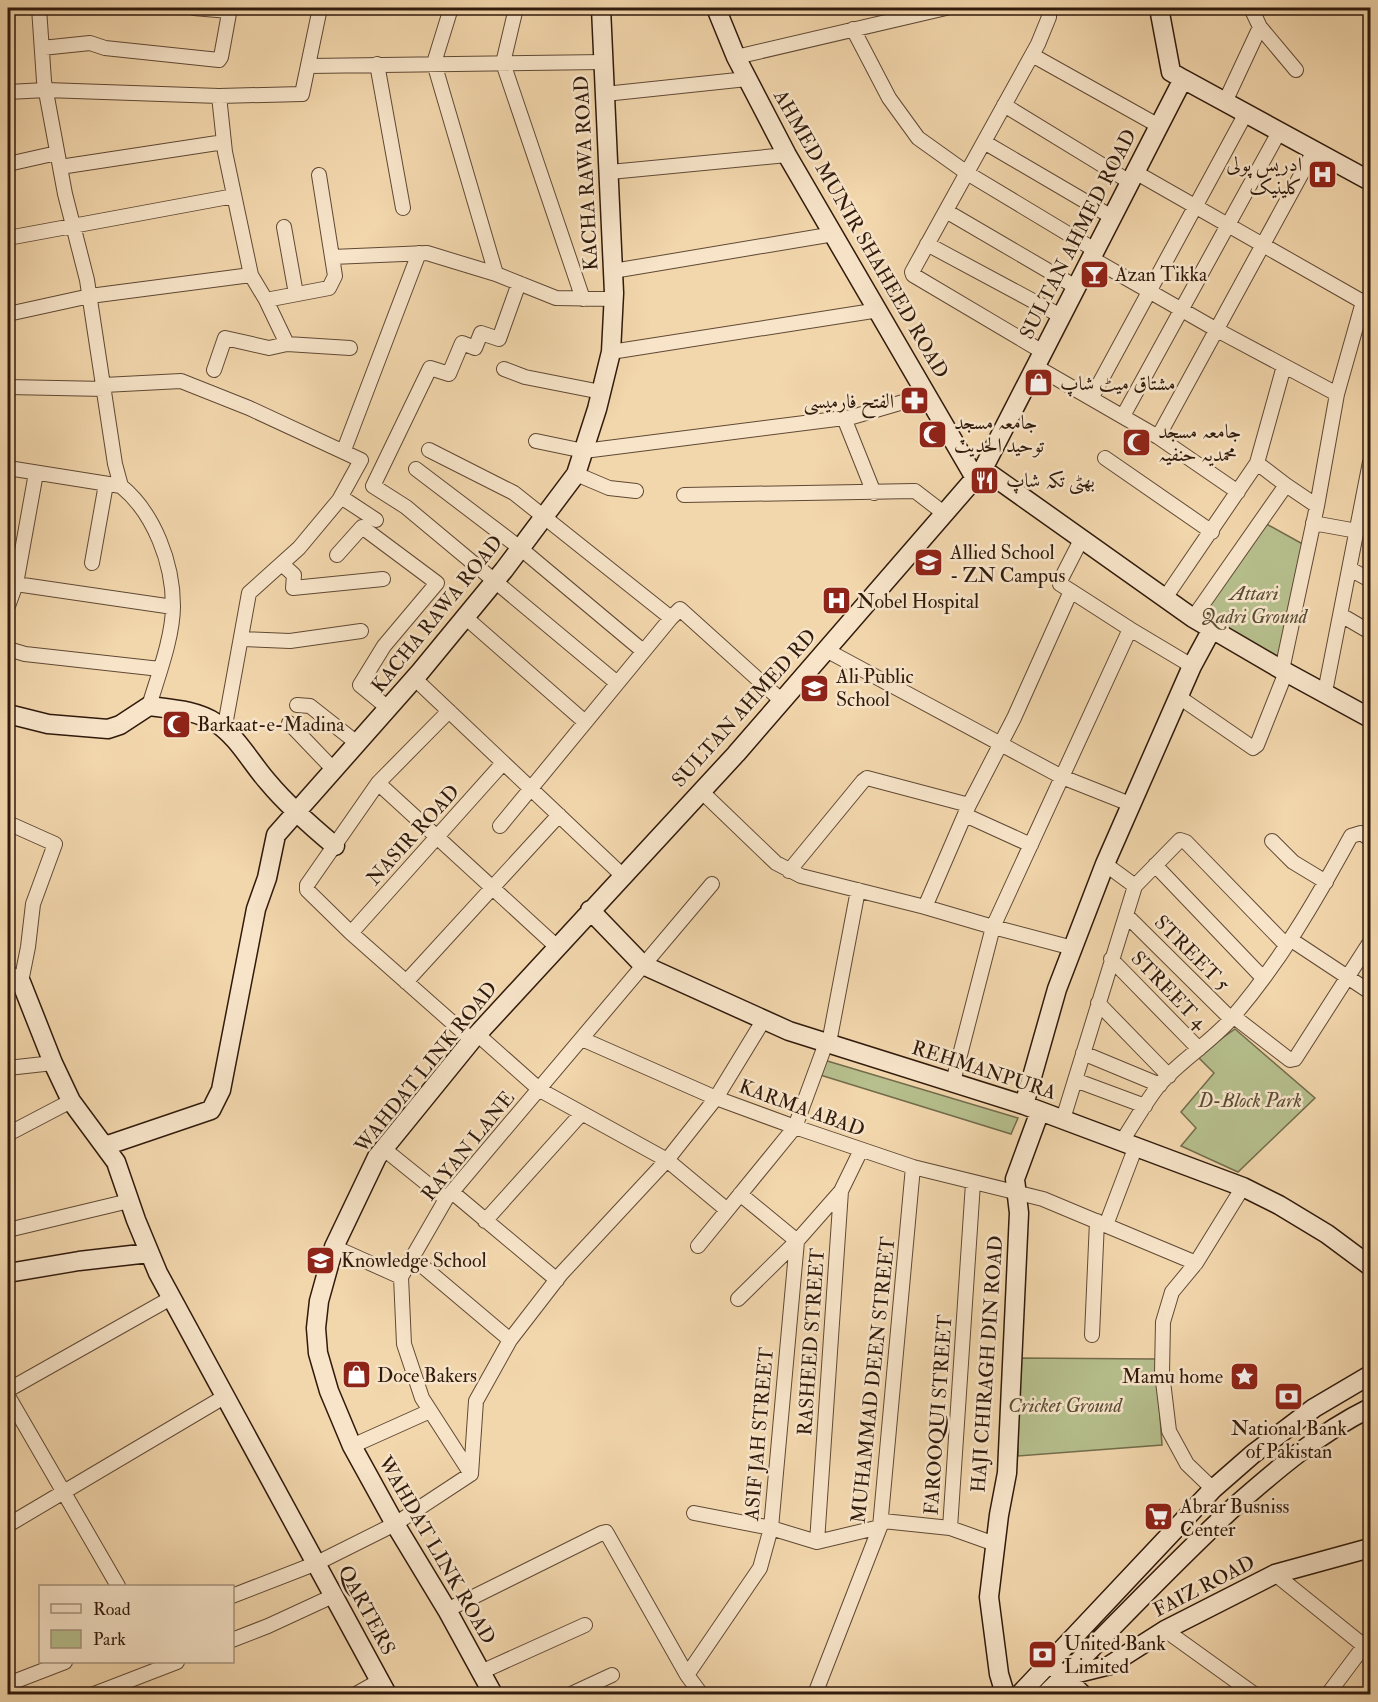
<svg xmlns="http://www.w3.org/2000/svg" width="1378" height="1702" font-family="'IM FELL Double Pica',Amiri,serif">
	<rect width="100%" height="100%" fill="#f2d6ac"/>
	<filter id="stains"><feTurbulence type="fractalNoise" baseFrequency=".00333" numOctaves="4"/><feColorMatrix values="0 0 0 0 .2 0 0 0 0 .09 0 0 0 0 .02 0 0 0 .5 -.17"/></filter>
	<radialGradient id="worn" r=".72"><stop offset=".6" stop-color="#630" stop-opacity="0"/><stop offset="1" stop-color="#630" stop-opacity=".3"/></radialGradient>
	<path fill="#b6bf8d" stroke="#736c4c" stroke-width="1.5" d="M1261,521l47,26 -26,123 -89,-52z
		M1235,1029l80,69 -77,74 -57,-26 15,-18 -15,-16 33,-39 -17,-17z
		M824,1060l194,58 -7,16 -194,-60z
		M1016,1358l140,1 6,86 -144,11z"/>
	<g fill="none" stroke-linecap="round" stroke-linejoin="round">
		<defs>
			<path id="street" d="M39,8l5,73 21,113 22,86 28,184 6,22
				M194,8l35,3
				M451,8l-17,55 62,211
				M516,8l-13,55 80,236
				M1251,8l9,19 36,43
				M853,29l36,69 29,40 49,35 128,77
				M42,48l48,-5 15,5 114,12 2,-3 9,-49
				M1032,55l127,71
				M736,57l210,-49
				M377,64l26,144
				M309,66l295,-4
				M8,92l38,-2 173,6 83,-2 18,-86
				M605,94l142,-15
				M219,96l6,56 26,123 15,25 21,44 63,4
				M1225,102l35,-75
				M1004,105l126,77
				M984,142l128,75
				M8,164l49,-11
				M60,167l164,-25
				M610,172l177,-17
				M1135,172l228,130
				M946,211l130,76
				M284,227l12,67
				M8,238l226,-42
				M927,244l134,72
				M332,257l95,-4 69,21 60,24 58,1
				M1091,258l126,72 120,64
				M613,271l221,-37
				M519,283l-20,56 -18,-6 -6,15 -13,-5 -13,31 -19,-6 -57,118 33,21 211,176
				M266,300l63,-12 6,-12 -16,-101
				M8,314l82,-18 161,-21
				M611,352l268,-42
				M1043,352l-130,-77 -1,-3 126,-228 11,-27v-9
				M1035,366l123,71 80,55
				M504,369l21,8 76,15
				M214,370l11,-32 44,10 18,-4
				M104,385l77,-4 68,27 112,52 -22,40 -40,48 -50,45 -25,138
				M8,387l97,2
				M1092,397l154,-284
				M1123,416l156,-284
				M844,418l30,75
				M1158,437l156,-286
				M536,441l48,10 268,-34 75,-22
				M344,450l75,-197
				M429,450l85,43 157,125 9,-9 102,92
				M1105,458l107,74
				M1257,463l29,22
				M8,468l113,18c33,27 52,77 52,120 0,31 -15,70 -24,100
				M416,469l104,79 123,103
				M576,474l33,14 27,3
				M684,495l231,-4 30,23
				M341,497l35,23
				M1313,523l44,8
				M337,555l25,-28 75,56 -53,63 -24,39 28,23
				M92,563l14,-79
				M282,564l12,11 -1,13 90,-9
				M1350,569l20,11
				M16,584l157,23
				M1071,591l-11,-7v-3l21,-41
				M1165,598l92,-135 27,-97
				M8,606l8,-22 20,-111
				M1341,615l29,17
				M465,617l120,105
				M1193,618l93,-133 31,21 20,-112 26,-92 7,-5
				M241,639l49,2 71,-10
				M8,649l17,5 135,15
				M826,650l236,127 68,27
				M1282,670l35,-164
				M414,678l209,198
				M1325,692l45,-230
				M1179,697l74,51 4,-3 29,-73
				M297,705l13,1 47,37
				M449,711l-71,72 -71,102v5l44,43 121,107
				M289,723l45,47
				M378,783l179,164
				M701,791l75,72 25,13 124,31 68,20 80,21
				M965,815l66,30
				M8,823l47,21 -22,60 -5,43 -7,35
				M500,826l171,-208
				M1272,841l21,21 33,20
				M1105,864l30,22
				M1155,865l108,113
				M789,871l74,-90 4,-3 102,27
				M925,907l44,-102 45,-87 57,-127 59,38 62,37
				M1126,915l105,104
				M351,933l152,-170
				M1290,939l80,53
				M1111,959l88,90
				M406,982l153,-167
				M1098,1003l71,73
				M1233,1016l57,44 5,-1 75,-117
				M477,1034l63,56 127,70 60,50
				M582,1039l134,59 79,29 118,40 130,32 153,64
				M829,1043l29,-153
				M1083,1053l77,32
				M8,1068l45,-5
				M1075,1080l70,26
				M953,1082l40,-155 137,-298
				M1063,1119l72,-233 45,-46 6,2 100,103
				M8,1134l63,-33
				M1122,1141c12,-18 24,-40 38,-57 21,-24 50,-41 71,-65 48,-55 85,-119 120,-183l10,-3 9,6
				M384,1149l62,50
				M452,1192l105,88
				M485,1221l97,-108
				M1106,1225l30,-79
				M8,1230l121,-29
				M698,1246l97,-119 31,-84
				M334,1247l67,30
				M413,1258l97,82
				M738,1299l59,-58 -57,-47
				M1092,1335l5,-114
				M8,1390l163,-92
				M8,1396l110,190
				M352,1446l78,-35
				M471,1474l-49,-76 -18,-54 -3,-67 45,-78 266,-315
				M1213,1489l-26,-25 -18,-33 -7,-58 1,-51 9,-30 24,-29 47,-76
				M694,1513l77,15 46,14 63,-15 3,-6 67,7 23,-345
				M8,1525l216,-128
				M950,1528l45,16
				M817,1542l24,-351 20,-41
				M1275,1574l88,71
				M232,1596l85,-33 78,-39 76,-50 5,-73 34,-61 51,-66 106,-114 49,-62 47,-77
				M447,1610l155,-77 4,-1 81,143 14,19
				M1165,1630l89,64
				M232,1640l36,-14 65,-30
				M481,1672l104,-47
				M687,1675l73,-107 11,-40 26,-287 44,-50
				M8,1684l57,-22
				M94,1694l83,-32
				M356,1694l23,-13
				M571,1694l41,-19
				M815,1694l65,-167 33,-360
				M1328,1694l42,-56"/>
			<path id="secondary" d="M716,8l20,49 51,98 188,323
				M1183,79l187,102
				M983,469l210,149 89,52 88,48
				M8,714l40,10 60,5 12,-4 29,-19c23,3 47,4 67,17 22,14 35,40 52,59 20,24 43,44 67,64
				M590,910l53,55 146,66 235,74 219,82 36,18 48,29 43,32
				M8,975l13,7 32,81 18,38 45,61 20,58 22,53 229,421
				M1024,1105l33,-116 48,-125 87,-198 20,-37
				M105,1146l106,-36 10,-20 35,-181 11,-31 9,-43 144,-163 84,-102 72,-96 21,-65 14,-57 3,-59 -13,-285
				M8,1273l71,-12 70,-8
				M1058,1671l24,23
				M1066,1676l44,-11 55,-35 110,-56 95,-26
				M493,1694l-46,-84 -52,-86 -43,-78 -23,-55 -11,-38 -2,-25 3,-27 15,-54 43,-90 95,-117 264,-286 247,-285 200,-390 -12,-7 -12,-64
				M1005,1694l-6,-20 -10,-77 10,-82 8,-42 12,-260 -4,-34 25,-68
				M1020,1694l193,-205 40,-35 61,-46 56,-33
				M1046,1694c63,-62 123,-127 188,-187 42,-37 85,-74 136,-99"/>
		</defs>
		<use href="#street" stroke="#604934" stroke-width="16"/>
		<use href="#secondary" stroke="#301a0c" stroke-width="21"/>
		<use href="#street" stroke="#f7e4c9" stroke-width="14"/>
		<use href="#secondary" stroke="#f7e4c9" stroke-width="18"/>
	</g>
	<defs>
		<symbol id="hospital-square" viewBox="-11 -11 22 22"><rect x="-9" y="-9" width="18" height="18" rx="4" fill="#8f2418" stroke="#f7e4c9"/><path d="M-5-5h3v3.5h4V-5h3V5h-3V1.5h-4V5h-3Z" fill="#fff"/></symbol>
		<symbol id="bar-square" viewBox="-11 -11 22 22"><rect x="-9" y="-9" width="18" height="18" rx="4" fill="#8f2418" stroke="#f7e4c9"/><path d="M-6-5H6L.8 .8V4.5H3.5V6h-7V4.5H-.8V.8Z" fill="#fff"/></symbol>
		<symbol id="shop-square" viewBox="-11 -11 22 22"><rect x="-9" y="-9" width="18" height="18" rx="4" fill="#8f2418" stroke="#f7e4c9"/><path d="M-5-2.5h2.3a2.7 3.5 0 0 1 5.4 0H5L5.5 6h-11ZM-1.5-2.5h3a1.5 2.3 0 0 0-3 0Z" fill="#fff"/></symbol>
		<symbol id="pharmacy-square" viewBox="-11 -11 22 22"><rect x="-9" y="-9" width="18" height="18" rx="4" fill="#8f2418" stroke="#f7e4c9"/><path d="M-2-6h4v4h4v4h-4v4h-4v-4h-4v-4h4Z" fill="#fff"/></symbol>
		<symbol id="mosque-square" viewBox="-11 -11 22 22"><rect x="-9" y="-9" width="18" height="18" rx="4" fill="#8f2418" stroke="#f7e4c9"/><path d="M3.5-4.9A6 6 0 1 0 3.5 4.9A5 5 0 1 1 3.5-4.9Z" fill="#fff"/></symbol>
		<symbol id="restaurant-square" viewBox="-11 -11 22 22"><rect x="-9" y="-9" width="18" height="18" rx="4" fill="#8f2418" stroke="#f7e4c9"/><path d="M-5-6h1v4h1v-4h1v4h1v-4h1v5L-1.5 .5V6h-2V.5L-5-1ZM5-6V6H3V1.5H1.5Q1.5-4 5-6Z" fill="#fff"/></symbol>
		<symbol id="school-square" viewBox="-11 -11 22 22"><rect x="-9" y="-9" width="18" height="18" rx="4" fill="#8f2418" stroke="#f7e4c9"/><path d="M0-5L7-2L0 1L-7-2ZM-4 1L0 2.5L4 1V4Q0 6-4 4Z" fill="#fff"/></symbol>
		<symbol id="sight-square" viewBox="-11 -11 22 22"><rect x="-9" y="-9" width="18" height="18" rx="4" fill="#8f2418" stroke="#f7e4c9"/><path d="M0-6L1.8-2.2L6-1.7L2.9 1.2L3.7 5.4L0 3.3L-3.7 5.4L-2.9 1.2L-6-1.7L-1.8-2.2Z" fill="#fff"/></symbol>
		<symbol id="bank-square" viewBox="-11 -11 22 22"><rect x="-9" y="-9" width="18" height="18" rx="4" fill="#8f2418" stroke="#f7e4c9"/><path d="M-6-4H6V4H-6ZM0-2.3a2.3 2.3 0 1 0 0 4.6a2.3 2.3 0 1 0 0-4.6Z" fill="#fff"/></symbol>
		<symbol id="supermarket-square" viewBox="-11 -11 22 22"><rect x="-9" y="-9" width="18" height="18" rx="4" fill="#8f2418" stroke="#f7e4c9"/><path d="M-6-5.5h2.5l.6 2H6L4.5 2H-2.5L-4.4-4H-6ZM-1.5 3.2a1.3 1.3 0 1 0 .1 0ZM3 3.2a1.3 1.3 0 1 0 .1 0Z" fill="#fff"/></symbol>
	</defs>
	<g fill-rule="evenodd">
		<use href="#hospital-square" x="1306" y="158" width="33" height="33"/>
		<use href="#bar-square" x="1078" y="258" width="33" height="33"/>
		<use href="#shop-square" x="1022" y="366" width="33" height="33"/>
		<use href="#pharmacy-square" x="898" y="384" width="33" height="33"/>
		<use href="#mosque-square" x="916" y="418" width="33" height="33"/>
		<use href="#mosque-square" x="1120" y="426" width="33" height="33"/>
		<use href="#restaurant-square" x="968" y="464" width="33" height="33"/>
		<use href="#school-square" x="912" y="546" width="33" height="33"/>
		<use href="#hospital-square" x="820" y="584" width="33" height="33"/>
		<use href="#school-square" x="798" y="672" width="33" height="33"/>
		<use href="#mosque-square" x="160" y="708" width="33" height="33"/>
		<use href="#school-square" x="304" y="1244" width="33" height="33"/>
		<use href="#shop-square" x="340" y="1358" width="33" height="33"/>
		<use href="#sight-square" x="1228" y="1360" width="33" height="33"/>
		<use href="#bank-square" x="1272" y="1380" width="33" height="33"/>
		<use href="#supermarket-square" x="1142" y="1500" width="33" height="33"/>
		<use href="#bank-square" x="1026" y="1638" width="33" height="33"/>
	</g>
	<g text-anchor="middle" dominant-baseline="central" stroke-width="5" stroke-linejoin="round" paint-order="stroke">
		<g font-size="20" fill="#301a0c" stroke="#f7e4c9" text-anchor="start">
			<text x="1302" y="164" text-anchor="end">ادریس پولی<tspan x="1302" dy="23">کلینیک</tspan></text>
			<text x="1115" y="274">Azan Tikka</text>
			<text x="1060" y="383">مشتاق میٹ شاپ</text>
			<text x="894" y="401" text-anchor="end">الفتح فارمیسی</text>
			<text x="954" y="422">جامعہ مسجد<tspan x="954" dy="23">توحید الحدیٽ</tspan></text>
			<text x="1158" y="431">جامعہ مسجد<tspan x="1158" dy="23">محمدیہ حنفیہ</tspan></text>
			<text x="1006" y="480">بھٹی تکہ شاپ</text>
			<text x="950" y="552">Allied School<tspan x="950" dy="23">- ZN Campus</tspan></text>
			<text x="857" y="601">Nobel Hospital</text>
			<text x="836" y="676">Ali Public<tspan x="836" dy="23">School</tspan></text>
			<text x="197" y="724">Barkaat-e-Madina</text>
			<text x="341" y="1260">Knowledge School</text>
			<text x="377" y="1375">Doce Bakers</text>
			<text x="1223" y="1376" text-anchor="end">Mamu home</text>
			<text x="1289" y="1428" text-anchor="middle">National Bank<tspan x="1289" dy="23">of Pakistan</tspan></text>
			<text x="1180" y="1506">Abrar Busniss<tspan x="1180" dy="23">Center</tspan></text>
			<text x="1064" y="1643">United Bank<tspan x="1064" dy="23">Limited</tspan></text>
		</g>
		<g font-size="20" fill="#301a0c" stroke="#f7e4c9">
			<text transform="translate(586 173) rotate(-93)">KACHA RAWA ROAD</text>
			<text transform="translate(861 234) rotate(60)">AHMED MUNIR SHAHEED ROAD</text>
			<text transform="translate(1078 234) rotate(-63)">SULTAN AHMED ROAD</text>
			<text transform="translate(437 614) rotate(-51)">KACHA RAWA ROAD</text>
			<text transform="translate(744 708) rotate(-48)">SULTAN AHMED RD</text>
			<text transform="translate(413 835) rotate(-48)">NASIR ROAD</text>
			<text transform="translate(1192 953) rotate(45)">STREET 5</text>
			<text transform="translate(1169 990) rotate(46)">STREET 4</text>
			<text transform="translate(426 1067) rotate(-51)">WAHDAT LINK ROAD</text>
			<text transform="translate(984 1070) rotate(18)">REHMANPURA</text>
			<text transform="translate(802 1108) rotate(20)">KARMA ABAD</text>
			<text transform="translate(468 1146) rotate(-51)">RAYAN LANE</text>
			<text transform="translate(811 1342) rotate(-86)">RASHEED STREET</text>
			<text transform="translate(987 1364) rotate(-86)">HAJI CHIRAGH DIN ROAD</text>
			<text transform="translate(873 1380) rotate(-84)">MUHAMMAD DEEN STREET</text>
			<text transform="translate(938 1415) rotate(-86)">FAROOQUI STREET</text>
			<text transform="translate(759 1434) rotate(-85)">ASIF JAH STREET</text>
			<text transform="translate(437 1550) rotate(60)">WAHDAT LINK ROAD</text>
			<text transform="translate(1204 1586) rotate(-27)">FAIZ ROAD</text>
			<text transform="translate(367 1610) rotate(62)">QARTERS</text>
		</g>
		<g font-size="20" font-style="italic" fill="#584c33" stroke="#f7e4c9">
			<text x="1254" y="593">Attari<tspan x="1254" dy="23">Qadri Ground</tspan></text>
			<text x="1250" y="1100">D-Block Park</text>
			<text x="1065" y="1405">Cricket Ground</text>
		</g>
	</g>
	<rect width="1378" height="1702" fill="none" stroke="#f2d6ac" stroke-width="30"/>
	<rect x="9" y="9" width="1360" height="1684" fill="none" stroke="#301a0c" stroke-width="3"/>
	<rect x="15" y="15" width="1348" height="1672" fill="none" stroke="#301a0c" stroke-width="1.5"/>
	<rect x="39" y="1585" width="195" height="78" fill="#f7e4c9" stroke="#a7937d" stroke-width="1.5"/>
	<rect x="51" y="1604" width="30" height="9" fill="#f7e4c9" stroke="#a7937d" stroke-width="1.5"/>
	<text x="93" y="1615" font-size="18" fill="#301a0c">Road</text>
	<rect x="51" y="1630" width="30" height="18" fill="#b6bf8d" stroke="#a7937d" stroke-width="1.5"/>
	<text x="93" y="1645" font-size="18" fill="#301a0c">Park</text>
	<rect width="100%" height="100%" filter="url(#stains)"/>
	<rect width="100%" height="100%" fill="url(#worn)"/>
</svg>
